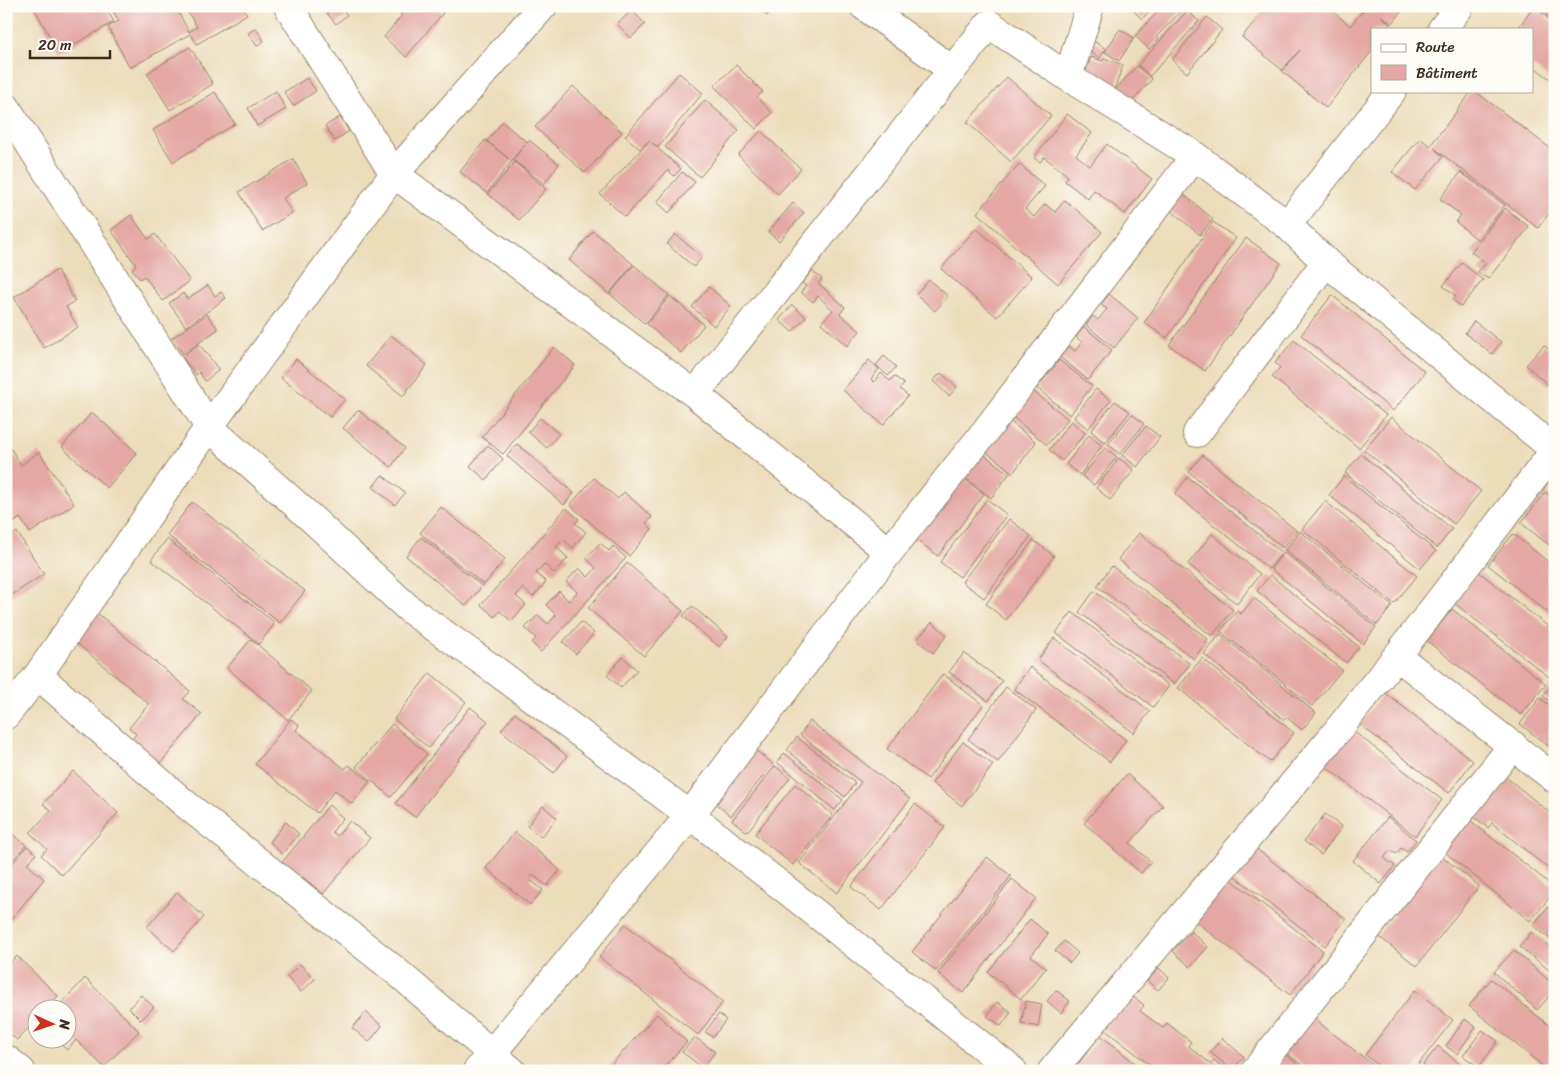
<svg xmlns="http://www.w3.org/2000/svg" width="1561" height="1077" font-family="Sriracha,sans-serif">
	<rect width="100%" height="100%" fill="#fdfcf7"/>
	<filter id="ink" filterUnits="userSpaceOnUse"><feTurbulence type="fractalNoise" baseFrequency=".02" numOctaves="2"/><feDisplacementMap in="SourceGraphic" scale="10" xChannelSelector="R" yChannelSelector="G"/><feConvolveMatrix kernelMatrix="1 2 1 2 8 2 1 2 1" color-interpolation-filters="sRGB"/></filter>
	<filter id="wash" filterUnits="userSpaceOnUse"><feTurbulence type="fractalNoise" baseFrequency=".0096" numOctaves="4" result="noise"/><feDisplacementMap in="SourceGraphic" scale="20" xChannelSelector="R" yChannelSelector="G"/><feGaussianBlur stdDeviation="1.12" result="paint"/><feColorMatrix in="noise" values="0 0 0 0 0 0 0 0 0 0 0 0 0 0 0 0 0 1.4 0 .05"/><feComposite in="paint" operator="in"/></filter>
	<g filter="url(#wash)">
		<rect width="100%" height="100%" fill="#ecddba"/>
		<g id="blocks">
			<path fill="#e4a7a4" d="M33,6h72l9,16 -55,31z
				M115,6h60l14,26 8,-5 -13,-21h58l5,8 -50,30 -7,-10 -60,34 -22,-41 11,-6 -8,-13z
				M321,6h22l-2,2 6,7 -11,9z
				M392,6h43l8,7 -37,44 -22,-20 18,-22z
				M756,6h19l-8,10z
				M1129,6h25l-12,13z
				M1163,6h19l2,2 -28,29 3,2 -10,10 -14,-13z
				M1267,6h60l23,20 17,-20h39l-14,18 -11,-8 9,8 -4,5h-14v22l-46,57 -44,-37 18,-21 -18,20 -40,-33z
				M1536,6h19v16z
				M1534,7l21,17v59l-23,-18v-36h-15z
				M632,10l13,14 -14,14 -14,-14z
				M1187,11l12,10 -49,55 -12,-11z
				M1207,17l15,13 -35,43 -15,-13z
				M256,28l8,13 -7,5 -9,-13z
				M1120,29l14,9 -15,23 -14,-9z
				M1086,36l20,13 -6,9 -19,-12z
				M190,47l23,37 -43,26 -23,-37z
				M1091,57l12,4 1,-3 19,7 -9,25 -31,-11z
				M736,65l27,27 -6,5 15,16 -16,16 -42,-43z
				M1137,66l15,13 -24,27 -15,-14z
				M679,73l24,20 -45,54 -6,-4 29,26 -7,7 -6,-6 -43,47 -25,-23 50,-54 -10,9 -15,-13z
				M1007,77l44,39 -40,46 -44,-40z
				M307,78l9,13 -23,15 -9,-14z
				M573,86l49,46 -37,41 -50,-46z
				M276,91l10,18 -29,17 -9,-18z
				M1472,91h3l80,61v53l-17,23 -104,-80 9,9 -28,33 -23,-18 28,-34 10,8z
				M215,92l20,32 -62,38 -20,-32z
				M705,100l34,30 -39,47 -35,-30z
				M1067,114l25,19 -16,22 14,11 17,-22 45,35 -27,35 -31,-24 -6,9 -23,-18 3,-5 -24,-19 -4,5 -6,-4z
				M340,117l9,14 -14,10 -10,-15z
				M502,122l25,20 2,-2 30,24 -15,20 -31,-24 12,-16 -38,49 -27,-21 25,-32 24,19 -22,-18z
				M761,131l40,38 -23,25 -40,-39z
				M293,159l14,24 -24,15 9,15 -30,18 -23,-39z
				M515,162l31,27 -27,31 -31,-26z
				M1019,164l26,22 -20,23 9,8 11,-13 10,8 10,-12 37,32 -44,52 -81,-71z
				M682,172l13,10 -26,31 -12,-11z
				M1461,172l44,33 -27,35 -22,-18 5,-7 -21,-16z
				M1182,193l31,26 -13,16 -31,-26z
				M793,203l11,10 -25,28 -11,-9z
				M1505,208l24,19 -41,52 -10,-7 8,-9 -15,-11z
				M131,215l17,24 7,-5 35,47 -27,20 -19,-25 -4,3 -8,-10 4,-4 -25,-35z
				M1213,222l23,16 -69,100 -23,-15z
				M976,228l56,49 -35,40 -56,-48z
				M593,231l40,33 -24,30 -40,-34z
				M675,234l27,23 -8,10 -27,-23z
				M1246,238l35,25 -76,108 -36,-26z
				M1462,263l21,17 -22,27 -8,-7 3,-4 -13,-10z
				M634,265l35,30 -24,29 -35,-30z
				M57,270l18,31 -9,6 12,20 -34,21 -30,-51z
				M812,271l10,8 -4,4 27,24 -5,7 20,17 -13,15 -26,-23 12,-13 -15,-14 -5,6 -12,-10 5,-6 -4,-3z
				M929,280l19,16 -13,15 -19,-17z
				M208,285l7,11 6,-4 5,6 -40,29 -17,-24 14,-10 4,6z
				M709,287l22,19 -17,20 -22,-19z
				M1109,294l29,24 -24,30 -28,-23 7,-9 5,4 9,-11 -6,-4z
				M1332,295l93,77 -32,39 -92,-76z
				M670,296l34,29 -23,28 -34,-29z
				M792,305l14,12 -14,15 -13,-12z
				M207,314l11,15 -35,25 -11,-16z
				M1474,321l27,21 -9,12 -27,-21z
				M1084,327l28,23 -24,30 -28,-23 9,-11 6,5 7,-9 -6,-5z
				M391,335l36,30 -24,31 -37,-30z
				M1294,340l92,75 -27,33 -87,-71 8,-9 -5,-5z
				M199,344l20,26 -14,11 -6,-9 -3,3 -14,-18z
				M1544,345l11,10v22l-7,8 -22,-20z
				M554,347l21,18 -72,89 -21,-17z
				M884,356l12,11 -8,9 -12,-11z
				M296,359l49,40 -15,18 -49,-39z
				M869,360l10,9 -8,10 3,3 7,-9 9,8 4,-5 10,8 -4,5 8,7 -25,29 -40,-35z
				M1059,360l33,26 -22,29 -33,-27z
				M941,373l16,14 -8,9 -16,-15z
				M1096,389l15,11 -23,29 -14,-12z
				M1033,391l35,28 -21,26 -34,-28z
				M1115,401l15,11 -25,31 -14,-12z
				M358,410l47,38 -14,19 -48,-39z
				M92,412l45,41 -30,35 -45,-41z
				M1132,414l12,10 -24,30 -12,-10z
				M1391,417l90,74 -27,33 -90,-74z
				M540,418l19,16 -12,14 -19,-16z
				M1007,419l29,23 -23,31 -29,-23z
				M1071,421l14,12 -23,28 -13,-11z
				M1146,426l14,11 -23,30 -15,-12z
				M1089,435l13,11 -22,29 -14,-11z
				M517,444l57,49 -10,12 -57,-49z
				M488,445l15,14 -17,21 -16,-14z
				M9,446l12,19 18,-13 35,52 -44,29 -10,-15 -10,7 -4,-5v-72z
				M1105,448l12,9 -23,28 -12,-9z
				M981,452l28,22 -18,24 -28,-22z
				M1361,454l91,75 -15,19 -92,-75z
				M1202,455l95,76 -14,17 -94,-76z
				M1119,458l15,12 -24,30 -14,-12z
				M382,475l23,18 -10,12 -22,-18z
				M961,476l23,18 -46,62 -23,-18z
				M1344,476l92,75 -16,18 -91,-74z
				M1188,477l94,76 -13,16 -94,-75z
				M594,478l24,21 6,-7 28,25 -6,6 6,6 -23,27 -59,-51z
				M1545,492l10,8v50l-34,-27z
				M987,499l20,16 -47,62 -20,-15z
				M1325,501l92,75 -23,28 -92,-75z
				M192,502l113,89 -25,32 -113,-88z
				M441,507l64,52 -21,26 -64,-52z
				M566,508l13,11 -4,4 11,9 -13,16 -10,-9 -7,8 12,11 -14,15 -10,-9 -8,9 10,9 -13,15 -10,-9 -7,8 10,9 -15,16 -11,-10 -5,6 -14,-12z
				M1009,519l22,17 -47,62 -22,-16z
				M6,529l5,7 6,-4 27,42 -38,25z
				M1300,531l92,75 -15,19 -92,-75z
				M1139,533l94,77 -21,26 -94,-77z
				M1212,534l48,40 -23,30 -49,-40z
				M1513,534l42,33v51l-67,-53z
				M421,537l61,49 -16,20 -60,-50z
				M167,539l108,84 -16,21 -108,-84z
				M1033,540l21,16 -48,64 -20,-16z
				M600,543l9,8 4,-5 13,12 -85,94 -9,-9 4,-5 -11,-10 13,-13 10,9 8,-9 -10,-10 13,-14 10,10 8,-9 -11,-10 13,-14 9,9 8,-9 -10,-10z
				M1284,552l92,75 -13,17 -92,-75z
				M627,563l56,48 -39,45 -56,-48z
				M1112,566l96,73 -14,20 -97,-73z
				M1479,572l76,60v38l-6,7 -95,-74z
				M1270,575l89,72 -13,16 -89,-72z
				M1094,591l96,73 -16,20 -95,-72z
				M1254,598l88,72 -30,36 -92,-75 17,-20 4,3z
				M692,606l36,31 -9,10 -36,-31z
				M1452,609l94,75 -25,31 -94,-74z
				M96,612l94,79 -7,8 19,15 -43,51 -28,-24 5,-7 -7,-6 20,-24 -76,-64z
				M1072,612l97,74 -16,21 -97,-74z
				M581,622l13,11 -18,21 -13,-12z
				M932,622l15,13 -14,18 -16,-13z
				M1220,634l96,79 -14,17 -16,-13 -2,3 -80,-66z
				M1054,638l96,73 -16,22 -96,-73z
				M251,639l61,52 -24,29 -61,-52z
				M964,653l38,28 -14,20 -39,-29z
				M623,657l14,13 -16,18 -14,-13z
				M1202,658l92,75 -24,29 -92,-74z
				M1030,667l96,73 -16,22 -96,-73z
				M430,673l36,29 -37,46 -35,-29z
				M943,674l40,31 -55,74 -41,-30z
				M1555,681v24l-12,-9z
				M1006,687l30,23 -38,52 -30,-23z
				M1384,692l89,69 -24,32 -90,-69z
				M1540,698l15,11v42l-35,-27z
				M470,707l18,14 -73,96 -19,-14z
				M515,713l52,43 -13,17 -53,-43z
				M291,719l8,6 -3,5 49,39 4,-4 21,16 -18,23 -17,-14 -18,23 -62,-49z
				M810,721l100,78 -73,94 -38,-30 62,-81 -61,-47z
				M392,724l35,30 -36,43 -35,-30z
				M1348,727l94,73 -27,36 -95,-74z
				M797,737l58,46 -10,14 -58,-47z
				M963,742l30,23 -31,41 -30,-23z
				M754,749l19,15 -42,52 -19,-15z
				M784,753l59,47 -8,10 -58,-48z
				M775,766l15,12 -43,54 -15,-12z
				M73,771l45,42 -56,62 -21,-20 6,-6 -17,-16 21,-23 -8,-6z
				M1501,773l54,44v57l-63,-51 -4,5 -19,-15z
				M1127,774l36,32 -33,37 21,19 -10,11 -57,-50z
				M795,784l38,31 -40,50 -38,-31z
				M915,804l30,23 -64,83 -30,-23z
				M329,805l14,13 -11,14 5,4 13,-15 20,17 -47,56 -20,-17 -4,6 -20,-17z
				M543,806l14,12 -16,19 -14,-11z
				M1325,814l17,13 -21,28 -17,-14z
				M1388,817l28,23 -9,12 -6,-4 -5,6 -6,-4 -6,8 11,8 -14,18 -28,-23z
				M1466,817l89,71v3l-25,30 -89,-72z
				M286,822l13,12 -17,20 -12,-12z
				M6,829l20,16 -20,23z
				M515,832l45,38 -13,16 -14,-11 -4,4 14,11 -13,15 -44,-37z
				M27,846l9,8 -9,10 17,15 -35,43 -3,-2v-49z
				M1253,846l93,73 -21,27 -93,-72z
				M1439,854l40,32 -62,80 -39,-30z
				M987,857l24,19 -75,95 -24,-19z
				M1228,877l95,74 -33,44 -95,-74z
				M1012,879l24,19 -73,95 -25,-20z
				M177,892l27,25 -30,34 -27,-24z
				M1548,907l7,5v31l-22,-18z
				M1030,919l18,15 -17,22 15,12 -25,31 -33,-27z
				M625,924l98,78 -25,33 -99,-78z
				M1191,931l17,16 -18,20 -17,-16z
				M1531,932l24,19v24l-35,-28z
				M1064,941l14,12 -8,10 -15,-12z
				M1514,950l41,36v4l-18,20 -43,-38z
				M17,956l41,40 -12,14h-8v8l-21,22 -11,-10v-63z
				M300,964l15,15 -14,13 -14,-15z
				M1159,968l10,10 -11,12 -11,-9z
				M85,978l54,53 -35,36 -28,-27 -9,10 -11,-10h12v-30h-13z
				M1491,979l64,51v41h-6l-80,-65z
				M1056,990l14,11 -9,12 -14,-12z
				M1415,990l38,30 -40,51h-27l-21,-16z
				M141,995l13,12 -13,13 -12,-12z
				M1131,995l13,10 -4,6 23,17 4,-5 24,19 -3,4 23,18 3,-4 13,11h-69l-54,-42z
				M1026,1001l16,3 -4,23 -17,-4z
				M997,1002l14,10 -10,14 -14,-10z
				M366,1012l16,14 -13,16 -17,-14z
				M657,1014l30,28 -27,29h-55z
				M719,1014l7,6 -13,17 -8,-5z
				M1308,1014l73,57h-71l-29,-22z
				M1465,1019l11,8 -19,27 -11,-8z
				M1482,1030l16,11 -19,26 -16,-11z
				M1100,1035l45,36h-72z
				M695,1037l20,15 -12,16 -21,-16z
				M1222,1038l22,19 -12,13 -22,-18z
				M1438,1046l30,25h-38l-7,-6z
				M1282,1052l24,19h-39z"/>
		</g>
	</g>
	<g filter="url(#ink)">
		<use href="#blocks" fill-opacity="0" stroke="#94846c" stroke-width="1"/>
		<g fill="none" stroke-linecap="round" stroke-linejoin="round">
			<defs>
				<path id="minor" d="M288,6l106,168 301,220 194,158
					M864,6l88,64
					M1442,29l18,-23
					M1068,77l22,-71
					M6,107l203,320 102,91 98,91 87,62 194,144 99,77 224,179
					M1287,225l105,-134
					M695,394l294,-370 79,53 127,79 92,69 39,37 229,188
					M1197,433l129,-171
					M1397,656l158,123
					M38,675l146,128 212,168 116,100
					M6,715l32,-40 171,-248 185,-253 149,-168
					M6,1059l15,12
					M477,1071l213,-256 199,-263 95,-119 211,-277
					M1052,1071l277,-330 68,-85 158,-206
					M1255,1071l258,-326"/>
			</defs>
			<use href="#minor" stroke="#94846c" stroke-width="30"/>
			<use href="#minor" stroke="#fff" stroke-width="28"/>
		</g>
	</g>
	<rect width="1561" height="1077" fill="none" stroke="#fdfcf7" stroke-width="25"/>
	<rect x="1371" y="28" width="162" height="65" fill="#fdfcf7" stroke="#afa8a0"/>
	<rect x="1381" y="44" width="25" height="8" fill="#ffffff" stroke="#afa8a0"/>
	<text x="1416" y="52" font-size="15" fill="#3b2a1e">Route</text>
	<rect x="1381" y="65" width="25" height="15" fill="#e4a7a4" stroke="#afa8a0"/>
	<text x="1416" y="78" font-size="15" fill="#3b2a1e">Bâtiment</text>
	<g transform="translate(52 1024) rotate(93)"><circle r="24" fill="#fdfcf7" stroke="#afa8a0"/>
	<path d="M0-4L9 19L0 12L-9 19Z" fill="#c8321e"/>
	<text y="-8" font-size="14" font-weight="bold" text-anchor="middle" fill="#3b2a1e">N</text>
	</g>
	<path d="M30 50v8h80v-8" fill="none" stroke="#3b2a1e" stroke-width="2.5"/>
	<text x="38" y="50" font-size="15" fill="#3b2a1e" stroke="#fdfcf7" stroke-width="4" paint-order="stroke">20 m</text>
</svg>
